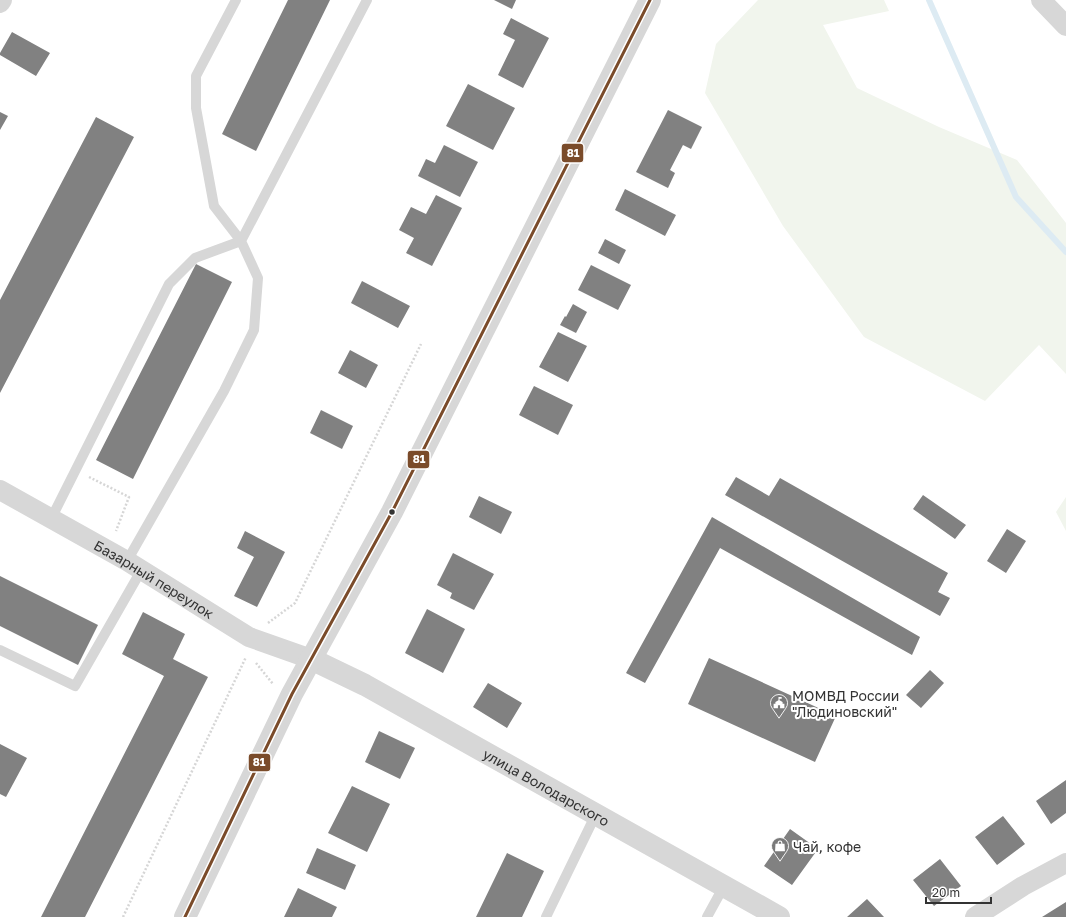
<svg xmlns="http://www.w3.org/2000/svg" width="1066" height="917" font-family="'Golos Text',sans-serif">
	<rect width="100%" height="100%" fill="#fff"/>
	<path fill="#f1f5ed" d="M758,0h126l5,11 -66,14 34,63 82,39 78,33 49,63v151l-27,-29 -54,56 -121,-64 -81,-111 -78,-133 11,-49z
		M1066,497v34l-10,-19z"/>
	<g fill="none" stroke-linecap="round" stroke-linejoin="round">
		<path stroke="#ddebf3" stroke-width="6" d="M929,0l87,197 50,55"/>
	</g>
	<path fill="#818181" d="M288,0h42l-74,151 -34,-17z
		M494,0h22l-4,9z
		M511,18l38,20 -26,50 -25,-13 17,-35 -12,-6z
		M12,32l38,21 -14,23 -36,-21v-2z
		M468,84l47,24 -22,42 -47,-24z
		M668,110l34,17 -11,22 -8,-4 -13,25 5,3 -7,15 -32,-16z
		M0,112l8,4 -8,14z
		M96,117l38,20 -134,256v-93z
		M444,145l34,17 -18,35 -42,-21 8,-17 9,4z
		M625,189l51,26 -11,21 -50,-26z
		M436,195l26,13 -30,58 -26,-13 8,-15 -15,-8 12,-23 15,7z
		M605,239l21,11 -7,14 -21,-11z
		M196,264l36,18 -99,197 -37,-19z
		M591,265l40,20 -13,25 -40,-20z
		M362,281l48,25 -12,22 -47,-25z
		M573,304l14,8 -11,21 -16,-8 5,-9 1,1z
		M558,332l29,14 -19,36 -29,-15z
		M350,350l28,15 -12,23 -28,-15z
		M534,386l39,19 -15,30 -39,-20z
		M321,410l32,16 -11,23 -32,-16z
		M736,477l33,19 11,-18 168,95 -10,19 12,6 -10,18 -215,-121z
		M923,495l43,30 -11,14 -42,-30z
		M479,496l33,16 -11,22 -32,-17z
		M712,517l208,120 -8,18 -192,-107 -75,135 -19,-10z
		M1007,529l19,12 -20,32 -19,-12z
		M245,531l40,21 -28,55 -23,-11 20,-39 -17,-9z
		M453,553l41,21 -20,36 -24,-12 2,-5 -15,-8z
		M0,576l98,49 -20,40 -78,-39z
		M427,609l38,20 -22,44 -38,-20z
		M143,612l42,22 -12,25 35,18 -123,240h-44l123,-241 -42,-22z
		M709,658l127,58 -21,46 -127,-58z
		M930,670l14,13 -23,25 -15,-13z
		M488,683l34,20 -15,25 -34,-21z
		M379,731l36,17 -15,31 -35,-17z
		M0,744l27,14 -21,39 -6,-3z
		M1066,780v33l-15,11 -15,-23z
		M352,786l38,18 -23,48 -39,-19z
		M1003,816l22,28 -28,21 -22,-28z
		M790,829l28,20 -26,36 -28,-19z
		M317,848l39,17 -11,25 -39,-17z
		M507,853l37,18 -22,46h-46z
		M940,859l21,27 -27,20 -21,-26z
		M298,888l39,19 -5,10h-48z
		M867,899l17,18h-37z
		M1066,902v15h-24z"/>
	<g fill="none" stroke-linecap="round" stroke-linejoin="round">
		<path stroke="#d6d6d6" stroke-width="2.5" stroke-dasharray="2 2" stroke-linecap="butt" d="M89,477l40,20 -13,34
			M268,623l27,-20 126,-259
			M256,663l17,21
			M123,917l123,-260"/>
		<path stroke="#d7d7d7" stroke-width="10" d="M51,519l118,-235 26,-26 46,-17 126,-241
			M127,561l97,-170 30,-61 4,-52 -17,-37 -27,-35 -18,-98v-32l40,-76
			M0,650l75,36 67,-117
			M546,917l50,-103
			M707,917l17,-31"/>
		<g stroke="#d7d7d7" stroke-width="20">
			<path d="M1041,0l25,26"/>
			<path d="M0,3l2,-3"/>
			<path id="s1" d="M0,490l127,71 122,76 62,22"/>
			<path d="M975,917l48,-31 43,-23"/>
		</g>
		<g stroke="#d7d7d7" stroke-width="22">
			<path id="s2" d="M311,659l54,26 414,232"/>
			<path d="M185,917l107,-223 100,-182 258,-512"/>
		</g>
		<defs>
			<path id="bus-1" d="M185,917l107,-223 100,-182 258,-512"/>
		</defs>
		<use href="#bus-1" stroke="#fff" stroke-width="6"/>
		<use href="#bus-1" stroke="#7a4b2a" stroke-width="3"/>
	</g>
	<defs>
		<symbol id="civic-pin" viewBox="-11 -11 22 30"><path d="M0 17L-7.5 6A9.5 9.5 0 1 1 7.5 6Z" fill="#7a7a7a" stroke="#fff"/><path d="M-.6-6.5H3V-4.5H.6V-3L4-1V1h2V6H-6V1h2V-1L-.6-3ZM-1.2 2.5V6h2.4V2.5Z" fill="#fff"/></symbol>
		<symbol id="shop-pin" viewBox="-11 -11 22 30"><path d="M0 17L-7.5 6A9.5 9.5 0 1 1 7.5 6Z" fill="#7a7a7a" stroke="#fff"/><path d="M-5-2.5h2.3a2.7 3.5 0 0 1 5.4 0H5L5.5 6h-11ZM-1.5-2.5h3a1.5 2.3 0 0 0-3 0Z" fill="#fff"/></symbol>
	</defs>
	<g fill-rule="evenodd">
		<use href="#civic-pin" x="769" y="693" width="20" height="27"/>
		<use href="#shop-pin" x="770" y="836" width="20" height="27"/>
	</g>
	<circle fill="#333" stroke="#fff" stroke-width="1.5" cx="392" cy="512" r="3.5"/>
	<g text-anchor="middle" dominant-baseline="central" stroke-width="4" stroke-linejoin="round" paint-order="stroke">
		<g font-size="14" fill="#333" stroke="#fff">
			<text stroke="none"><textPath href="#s1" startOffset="178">Базарный переулок</textPath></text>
			<text stroke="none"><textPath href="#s2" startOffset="268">улица Володарского</textPath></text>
		</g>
		<g font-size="14" fill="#333" stroke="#fff" text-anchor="start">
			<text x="792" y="695">МОМВД России<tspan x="792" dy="16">"Людиновский"</tspan></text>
			<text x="793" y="846">Чай, кофе</text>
		</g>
	</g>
	<g stroke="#fff" stroke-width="1.5">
		<rect x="561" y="143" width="23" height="20" rx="4" fill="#7a4b2a"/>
		<rect x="407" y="450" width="23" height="19" rx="4" fill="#7a4b2a"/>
		<rect x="248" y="753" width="23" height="19" rx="4" fill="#7a4b2a"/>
	</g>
	<g font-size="11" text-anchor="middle" font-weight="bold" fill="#fff">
		<text x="573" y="157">81</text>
		<text x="419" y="463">81</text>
		<text x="259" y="766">81</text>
	</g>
	<path d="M926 897v6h65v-6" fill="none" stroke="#333333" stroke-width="2"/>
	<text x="932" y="897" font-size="12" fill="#333333" stroke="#ffffff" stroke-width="3" paint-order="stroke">20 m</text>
</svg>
